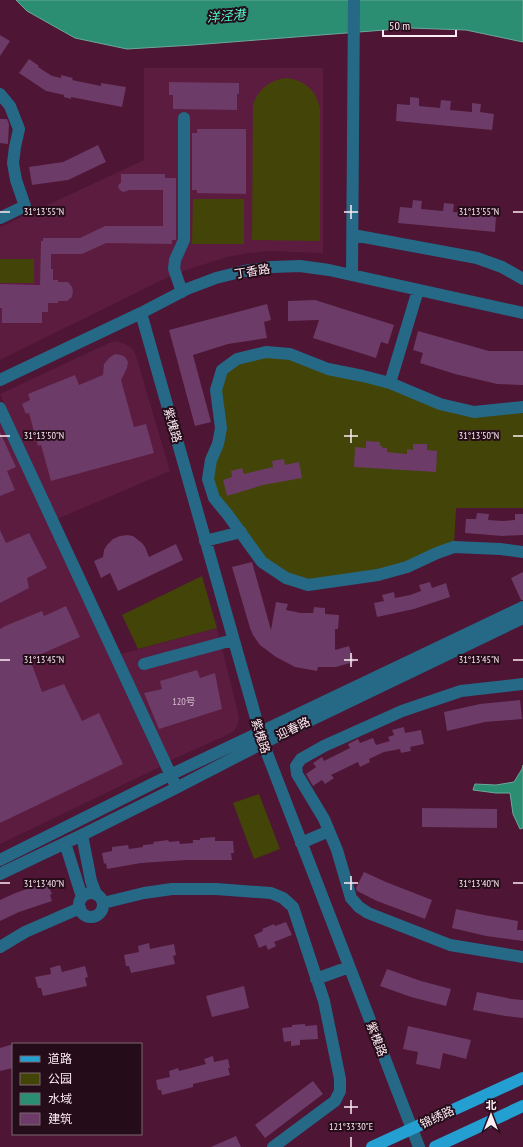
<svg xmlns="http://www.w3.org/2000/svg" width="523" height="1147" font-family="'PT Sans Narrow','Noto Sans SC',sans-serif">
	<rect width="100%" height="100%" fill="#4e1534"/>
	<path fill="#5c1c3f" d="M144,68h179v185l-55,-2 -20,2 -21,4 -44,14 -21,9 -162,80v-133l144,-67z
		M117,341l8,3 7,4 4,8 34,115 -113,48 -57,-125 109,-51z
		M0,419l160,348 -160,77z
		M217,628l21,84 1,7 -2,7 -3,5 -7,4 -58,26 -48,-107z"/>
	<path fill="#434407" d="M286,78c19,2 31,13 34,31v132l-68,-1 1,-135c5,-16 17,-25 33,-27z
		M193,199h51v45h-52z
		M0,259h34v24h-34z
		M266,352l208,60 49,-5v101h-67l-2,39 -47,20 -99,18 -46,-23 -48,-64 -3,-38 7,-16 4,-74z
		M202,576l15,52 -79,21 -16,-34z
		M259,794l21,55 -26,10 -21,-56z"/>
	<path fill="#2b8d72" stroke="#6aaa99" d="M16,0h507v42l-57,-12 -56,-2 -217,17 -66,4 -52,-11 -48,-27z
		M523,765v63l-3,1 -7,-15 -3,-21h-14l-23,-3 2,-6 21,1 18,-3 8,-13z"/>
	<path fill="#6c3b67" d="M0,35l10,6 -10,15z
		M29,59l10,7 -1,1 14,9 9,2v-3l12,3 -1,2 29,6v-3l25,4 -4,20 -51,-10v2l-7,-2v-2l-18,-4 -27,-18z
		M169,82l70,1v11h-2v16l-64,-1v-14h-4z
		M410,97l9,1v8l21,2 1,-8 10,1 -1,9 22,2v-9l9,1 -1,8 14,2 -2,16 -96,-9 1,-17 13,1z
		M0,119h7l2,5 -1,20 -8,-1z
		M197,129h49v65l-49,-1v-3h-5v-57h5z
		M98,145l8,17 -38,18 -36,5 -3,-18 34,-5z
		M121,174h44v4h11v62h-4v4l-66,-1 -24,11h-31v15h2v11h5v2h9l2,1 3,4 1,4 -1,6 -5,4h-9v2h-10v9h-6v11h-40v-15h-2v-24l40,1 1,-44h2v-3h37l25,-12h58v-36h-34l-2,1 -4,1 -3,-2 -2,-3 1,-3 2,-1z
		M413,200l9,1 -1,8 22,2 1,-8 10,1 -1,8 21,2 1,-8 8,1 -1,8 14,1 -1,16 -97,-9 2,-16 12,1z
		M315,300l79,25 -6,19 -7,-2 -5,16 -63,-20 6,-18 -31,1v-20z
		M267,304l4,16 -7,2 3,16 -39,6 -35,11 18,67 -16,4 -26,-96z
		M418,331l71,20h34v34l-26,-1 -42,-10 -35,-11 3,-10 -10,-3z
		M115,354l6,1 4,2 3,5 -1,6 -6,12 13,47 12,-3 8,29 -103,28 -10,-36 -3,1 -9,-33 -3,1 -4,-10 8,-4 -2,-6 47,-19 4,10 24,-10 1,-11 5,-6z
		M0,432l16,35 -9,4 8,19 -15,6z
		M366,441l14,1v4h3l-1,2h5v4l20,2v-5l6,1v-6h14v6l10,1 -1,21 -82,-5 1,-20 11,1z
		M284,459l1,6 14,-3 3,16 -39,7 -36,11 -4,-16 9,-3 -1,-6 11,-3 2,6 29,-7 -1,-6z
		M477,513l12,1 -1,6 15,1 12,-1v-6h8v21l-21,1 -37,-3 1,-14h10z
		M0,530l6,13 23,-10 18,35 -20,10 2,10 -29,15z
		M127,535l6,1 9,7 3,4 4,10 27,-13 7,16 -65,31 -8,-18 -9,5 -7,-17 9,-4 1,-7 3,-5 6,-6 7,-3z
		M252,562l19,68 5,-28 12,2 -2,6 15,3h12l1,-6 11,1v6l14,1 -1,14h-3v21l14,-4 5,16 -18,5h-18l-1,4 -22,-4 -19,-10 -16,-12 -7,-10 -3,-7 -18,-61z
		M523,572v28h-2l-10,-22z
		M430,582l2,6 14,-5 4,14 -36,12 -37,8 -3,-14 10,-2 -2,-6 12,-3 1,6 15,-3 11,-4 -2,-6z
		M66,606l14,31 -50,22 12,33 22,-8 18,37 17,-8 24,51 -123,59v-194l5,-3 37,-15 2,5z
		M197,670l3,8 15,-5 7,36 -63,20 -15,-36 18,-4 -2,-8z
		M520,700l2,19 -37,3 -38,9 -3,-19 36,-8z
		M404,727l1,6 16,-3 3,14 -14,3 1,4 -10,2 -1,-4 -16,3 -15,7 1,3 -10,5 -2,-5 -27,13 3,3 -9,6 -3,-4 -9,6 -7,-12 10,-7 -3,-4 9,-6 2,4 26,-13 -2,-4 10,-5 2,4 13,-5 3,7 14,-4 -2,-4 6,-2 -2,-5z
		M422,808l75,1v19l-75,-1z
		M215,837v4h18l1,12h-3l1,7h-46l-45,3 -34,6 -1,-6 -2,1 -2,-11 10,-2v-4l16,-2 1,4 14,-2v-2l11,-1 -1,-2 15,-2 1,2 10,-1 1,3 13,-1v-3h7v-2z
		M364,872l22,10 46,18 -7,19 -48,-18 -20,-10 -1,-3z
		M45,882l1,3h2l4,9 -2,1 2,6 -33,11 -19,9v-21l13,-6z
		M456,909l28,6 34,6 -1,9h6v11l-37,-5 -34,-8z
		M286,922l6,13 -18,7 2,4 -8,4 -2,-5 -7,3 -5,-13 9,-4 -1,-2 12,-5 1,2z
		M149,943l1,6 24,-5 2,11 -3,1 2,8 -44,9 -2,-7h-3l-2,-11 15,-3 -1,-6z
		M60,965l2,7 23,-6 3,11 -3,1 2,8 -44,10 -2,-8h-3l-3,-11 16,-3 -1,-6z
		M387,969l34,12 30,8 -5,17 -35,-9 -31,-11z
		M244,986l5,22 -37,9 -6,-21z
		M477,992l35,7 11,1v18l-18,-2 -32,-6z
		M305,1024v2l12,-1 1,14 -18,1v5l-9,1v-5l-7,1 -2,-14 10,-1v-2z
		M408,1026l63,14 -5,19 -23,-6 -3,16 -24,-5 2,-12 -15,-3z
		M13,1044v24l-13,3v-23z
		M213,1056l1,6 14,-3 2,9h-2l2,7 -37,9v3l-31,8 -1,-5h-3l-2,-10 14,-3 -1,-6 9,-3 1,3 27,-7 -2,-5z
		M313,1081l10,13 -58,44 -10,-13z
		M236,1136l5,11h-30z"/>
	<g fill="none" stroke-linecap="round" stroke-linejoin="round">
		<path stroke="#256987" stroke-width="12" d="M0,94l10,12 9,23 -4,18 -2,16 3,17 9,26 -25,12
			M353,235l124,23 25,9 21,12
			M352,275l2,-275
			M182,292l-8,-23 1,-9 9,-20v-122
			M141,313l122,430 156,404
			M0,380l141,-67 46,-24 29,-11 28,-7 28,-4 28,-1 29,4 194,43
			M390,383l28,-93
			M523,407l-49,5 -34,-8 -50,-21 -27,-7 -35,-7 -38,-15 -24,-2 -29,7 -15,11 -6,20 5,38 -3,16 -7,16 -3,19 6,19 14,17 34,47 24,16 22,7 70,-10 29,-8 30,-14 17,-6 46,2 23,3
			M0,408l174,374
			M205,541l36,-9
			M144,664l89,-24
			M523,684l-62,7 -59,20 -78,35 -23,13 -5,7 1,8 27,45 13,31 14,48 8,9 9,6 82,32 73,12
			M82,835l9,46 5,13
			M65,843l17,54
			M301,843l28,-12
			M0,860l170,-85 353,-168
			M0,874l82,-39 94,-47 87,-45 260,-125
			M79 905a12 12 0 1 1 24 0a12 12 0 1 1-24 0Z
			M103,903l41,-10 28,-4h44l55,4 12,5 10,9 31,94 16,78v12l-5,10 -62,46
			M0,947l25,-15 55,-24
			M316,979l33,-12"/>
		<path stroke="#239fd1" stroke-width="12" d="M372,1147l151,-69
			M435,1147l88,-41"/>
	</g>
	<path fill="none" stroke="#fcecf3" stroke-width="1.5" d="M351,205v14M0,212h10M344,212h14M513,212h10M351,429v14M0,436h10M344,436h14M513,436h10M351,653v14M0,660h10M344,660h14M513,660h10M351,876v14M0,883h10M344,883h14M513,883h10M351,1100v14M344,1107h14M351,1137v10"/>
	<g text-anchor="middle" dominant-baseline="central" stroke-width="4" stroke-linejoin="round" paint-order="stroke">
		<g font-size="10" fill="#d8c0d0">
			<text x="184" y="701">120号</text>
		</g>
		<g font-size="12" fill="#fcecf3" stroke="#250c19">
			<text transform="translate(252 271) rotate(-9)">丁香路</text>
			<text transform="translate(173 425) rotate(74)">紫槐路</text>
			<text transform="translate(293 728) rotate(-26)">迎春路</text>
			<text transform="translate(261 736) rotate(72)">紫槐路</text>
			<text transform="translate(377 1039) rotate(69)">紫槐路</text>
			<text transform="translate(437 1117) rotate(-25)">锦绣路</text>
		</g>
		<g font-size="13" font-style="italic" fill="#52fcce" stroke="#250c19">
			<text transform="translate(226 16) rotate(-5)">洋泾港</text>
		</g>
	</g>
	<g font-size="10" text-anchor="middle" fill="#fcecf3" stroke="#250c19" stroke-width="4" stroke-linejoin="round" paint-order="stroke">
		<text x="44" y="215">31°13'55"N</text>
		<text x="479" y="215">31°13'55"N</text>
		<text x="44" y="439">31°13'50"N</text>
		<text x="479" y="439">31°13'50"N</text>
		<text x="44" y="663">31°13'45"N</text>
		<text x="479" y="663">31°13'45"N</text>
		<text x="44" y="887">31°13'40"N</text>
		<text x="479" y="887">31°13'40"N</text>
		<text x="351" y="1130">121°33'30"E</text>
	</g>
	<rect x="12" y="1043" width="130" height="92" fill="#250c19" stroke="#7b6670"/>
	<rect x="20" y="1056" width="20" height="6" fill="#239fd1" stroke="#7b6670"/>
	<text x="48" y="1063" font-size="12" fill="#fcecf3">道路</text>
	<rect x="20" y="1073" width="20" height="12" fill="#434407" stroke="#7b6670"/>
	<text x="48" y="1083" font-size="12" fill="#fcecf3">公园</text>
	<rect x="20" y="1093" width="20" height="12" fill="#2b8d72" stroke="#7b6670"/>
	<text x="48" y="1103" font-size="12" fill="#fcecf3">水域</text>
	<rect x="20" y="1113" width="20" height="12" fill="#6c3b67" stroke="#7b6670"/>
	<text x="48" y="1123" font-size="12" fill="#fcecf3">建筑</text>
	<g transform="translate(491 1115)" stroke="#250c19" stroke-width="3" paint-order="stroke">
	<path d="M0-3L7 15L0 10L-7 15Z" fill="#fcecf3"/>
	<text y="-6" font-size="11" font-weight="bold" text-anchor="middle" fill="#fcecf3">北</text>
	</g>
	<path d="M383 30v6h73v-6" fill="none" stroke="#fcecf3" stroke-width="2"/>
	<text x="389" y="30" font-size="12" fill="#fcecf3" stroke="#250c19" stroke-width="3" paint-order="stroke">50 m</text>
</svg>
